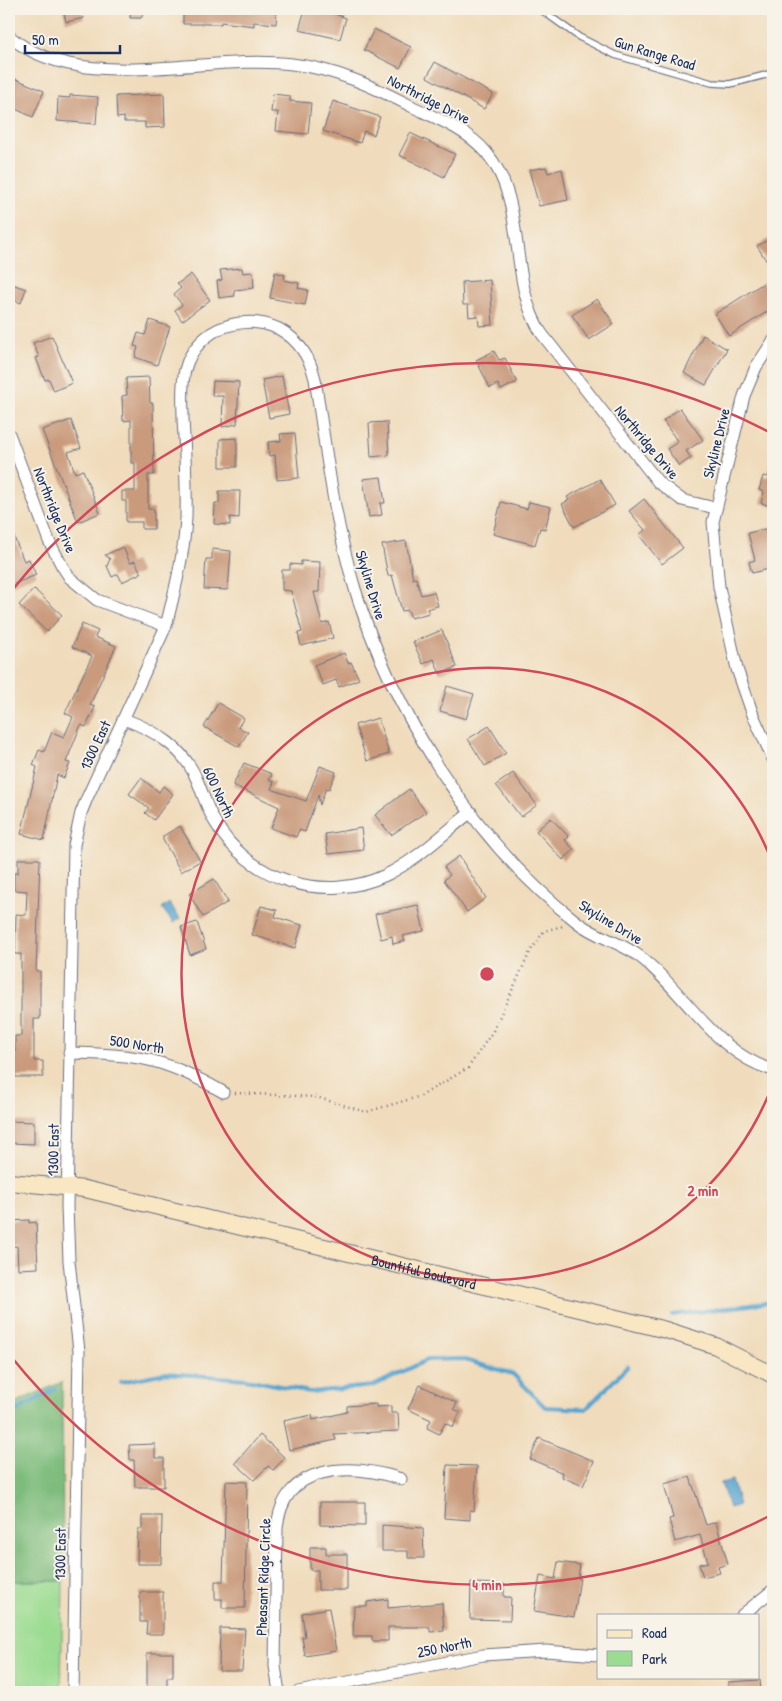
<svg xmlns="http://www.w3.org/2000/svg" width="782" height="1701" font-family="'Patrick Hand',sans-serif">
	<rect width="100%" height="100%" fill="#f7f3e8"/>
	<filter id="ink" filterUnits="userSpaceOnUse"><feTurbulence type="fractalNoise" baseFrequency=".02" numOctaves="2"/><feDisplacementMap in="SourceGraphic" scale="10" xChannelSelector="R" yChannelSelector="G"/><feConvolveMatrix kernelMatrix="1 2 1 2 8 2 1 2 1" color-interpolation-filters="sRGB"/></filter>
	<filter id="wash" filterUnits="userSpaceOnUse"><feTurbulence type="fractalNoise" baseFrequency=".0096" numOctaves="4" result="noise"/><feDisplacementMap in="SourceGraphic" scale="20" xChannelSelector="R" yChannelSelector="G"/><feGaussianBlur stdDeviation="1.12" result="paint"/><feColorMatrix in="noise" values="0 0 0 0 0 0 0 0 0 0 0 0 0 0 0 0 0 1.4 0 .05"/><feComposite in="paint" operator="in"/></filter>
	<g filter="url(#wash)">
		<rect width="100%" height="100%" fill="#f0dcbc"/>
		<path fill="#9cdc92" stroke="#5c8678" d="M9,1581h54l-2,111h-52z"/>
		<path fill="#7dbc7c" stroke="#4c766d" d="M62,1382l1,199h-54v-176z"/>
		<path fill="#56a4cf" stroke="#386a96" d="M169,903l11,15 -7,5 -11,-15z
			M732,1480l7,25 -10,3 -8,-25z"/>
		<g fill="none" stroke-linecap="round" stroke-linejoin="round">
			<path stroke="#56a4cf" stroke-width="4" d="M672,1315l101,-13
				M121,1382l44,-9 81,6 64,13 63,-6 54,-26 34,-1 52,15 32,33 41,2 42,-43
				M9,1415l46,-26"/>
		</g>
		<g id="blocks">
			<path fill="#c99a7b" d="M63,9h19l2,9 -18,4z
				M131,9h15l-5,9h-11z
				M183,9h94l-1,15 -22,-2v4l-33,-4v2h-38z
				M305,9h25l-1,3 17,6 -6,21 -41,-9z
				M374,29l37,18 -11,21 -36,-18z
				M435,62l58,32 -9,15 -57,-32z
				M9,76l35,15 -11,26 -24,-11z
				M164,94l1,33 -20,1v-6h-21v-5l-7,1 -1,-22z
				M273,94l17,2v5l21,2 -3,31 -32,-3 2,-19h-7z
				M70,95l28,2 -2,27 -39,-3 1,-24 12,1z
				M333,101l47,16 -6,18 -10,-4 -4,12 -37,-12z
				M410,133l45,21 -11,23 -45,-22z
				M546,167l2,6 14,-4 6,31 -29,6 -10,-36z
				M773,237v34l-16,-25z
				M242,268l1,5 10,-1 1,16 -20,2 1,6 -16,2 -2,-17 5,-1 -2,-10z
				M275,272l10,3 -1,5 15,3 -1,5 10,2 -3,15 -35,-7z
				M191,274l19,26 -28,21 -7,-11 7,-5 -8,-11 7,-6 -4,-4z
				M773,277v31l-44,28 -14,-22z
				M490,280l3,45 -14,1 -1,-10 -9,1 -1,-12h-5l-1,-23z
				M9,283l17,6 -5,14 -12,-5z
				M597,299l17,25 -25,16 -17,-25z
				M150,320l20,7 -13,38 -22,-8 3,-10 -4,-1 4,-13 7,2z
				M703,335l24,14 -21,36 -22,-12z
				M52,336l20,47 -18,8 -5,-12 -4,1 -9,-22 3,-1 -6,-14z
				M494,351l5,9 6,-2 12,24 -16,8 -3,-6 -8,4 -14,-28z
				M282,376l7,38 -20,4 -7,-38z
				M149,377l1,26h3l1,72h-6v34h6v20h-12v-7h-16v-21h-4v-10h13v-28h-4v-43l-8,1 -1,-25 5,-1 -1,-17z
				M213,381l26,1 -2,42 -15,3 1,-31h-11z
				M680,408l23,32 -17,11 5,7 -12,8 -12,-17 11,-7 -15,-21z
				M71,420l10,28 -13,4 7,21 8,-3 17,43 -22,9 -36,-92z
				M387,422l2,33 -18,2 -2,-34z
				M295,433l4,45 -22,2 -2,-25 -6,1 -1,-14 13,-1 -1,-7z
				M237,438v29h-17v-28z
				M770,470l3,1v36l-12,-4 3,-11 -5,-2 4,-14 5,1z
				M381,477l4,26h-5l2,12 -13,2 -6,-38z
				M600,479l15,26 -41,22 -12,-23 7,-4 -2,-3z
				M219,491h21l-1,27 -9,-1v8l-16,-1 1,-21h4z
				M644,499l39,49 -21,16 -23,-29 6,-5 -16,-19z
				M501,502l26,7 2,-7 22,5 -6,22 -5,-1 -5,17 -42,-11z
				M9,525l15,36 5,-2 7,16 -27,11z
				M773,527v41l-21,5 -3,-11 6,-2 -7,-27z
				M406,541l7,38 3,-1 5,17 13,-3 4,14 -11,3 2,4 -18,5 -3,-8 -6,1 -10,-36 -4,1 -6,-31z
				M123,547l7,16 5,-2 6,12 -19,9 -4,-8 -6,3 -5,-11 3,-7 -5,-4z
				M212,549l19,2 -3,39 -24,-1 2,-30h6z
				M301,561l19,1 -1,30h-5l8,32 7,-2 4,16 -32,8 -3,-13 4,-1 -11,-41 -9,-1v-20h8v-6l11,1z
				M34,589l28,26 -15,17 -28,-27z
				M82,624l16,7 -3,6 21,9 -26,59 5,2 -9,20 -5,-2 -15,37 4,1 -6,15 -7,-3 -13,65 -23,-6 16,-67 -4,-2 6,-15 5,2 8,-20 12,5 9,-20 -8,-4 27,-57 -20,-9z
				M442,630l15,37 -17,7 -6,-15 -11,5 -10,-22z
				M344,653l4,10 3,-1 8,17 -20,8 -3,-7 -13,5 -9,-20z
				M447,686l27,8 -8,25 -26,-8z
				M218,703l26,15 -6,9 10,5 -9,15 -35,-20z
				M378,718l11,36 -22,7 -12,-36z
				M489,726l17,27 -21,13 -17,-27z
				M244,763l28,11 -3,6 5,2 -3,7 35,12 14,-35 16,6 -7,17 -3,-1 -6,17 -2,-10 -13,37 -6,-2 -3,7 -25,-9 8,-21 -46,-22z
				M513,773l24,32 -16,12 -25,-32z
				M141,778l18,14 4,-6 10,8 -19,26 -9,-7 4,-5 -20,-14z
				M409,789l17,23 -35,23 -16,-20z
				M551,818l18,19 -4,3 9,10 -11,10 -27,-29z
				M180,826l20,35 -19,11 -18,-32v-4z
				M361,828l3,22 -36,4 -3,-20z
				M459,856l27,42 -19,14 -23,-32 6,-5 -6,-8z
				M18,859h22l-4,112h4v48h-6v42h9v16h-28v-41h6v-82h-6l1,-40 10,1 1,-24 -13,-1v-17h4z
				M214,879l14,23 -25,15 -14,-23z
				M418,905l6,26 -21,5 2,5 -12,3 -1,-8 -11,3 -6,-25z
				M261,906l16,4 -2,7 27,8 -7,23 -43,-13z
				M197,922l9,27 -16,6 -9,-28z
				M9,1121l25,1v22l-25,-1z
				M29,1220v3l7,-1 2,46 -20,1 -1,-23 -8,1v-26z
				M420,1385l37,18 -3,6 6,3 -7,15 -8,-4 -6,11 -12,-6 4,-8 -23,-11z
				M376,1404v3l15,-1v7h7l1,18 -65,3 2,6 -47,10 -6,-29 29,-6 1,5 34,-8v-6z
				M260,1435l25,23 -12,12 -5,-4 -14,14 -19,-17z
				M539,1438l55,23 -11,25 -21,-9 1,-4 -33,-14z
				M155,1444v14h9v29h-29l-1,-27h-4l-1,-15z
				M447,1465l30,1 -3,45 -4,-1v10l-26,-2z
				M690,1477l16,48 10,-3 12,42 -10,3 2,6 -17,4 -4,-13 9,-2 -8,-27 -25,7 -6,-23 4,-1 -9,-34z
				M226,1481l21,1 -2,126h-23v-9h-7v-18h8z
				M320,1502h45v24l-45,-1z
				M142,1516h20l-1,48h-24l1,-35h4z
				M382,1525l41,3 1,30h-16v-7h-26z
				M310,1547h16v7h21v36h-29v-20h-8z
				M558,1562l22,3 -2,13h2l-6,39 -40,-6 6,-35 15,3z
				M471,1583l33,1v13h7l-1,23 -40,-1z
				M140,1592h23v42h-17l1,-12h-7z
				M388,1599v9l54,-5 2,28 -14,1v-5h-42v14h-16v-5h-19l1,-30h13v-4z
				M329,1608l7,43 -31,5 -3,-19h3l-3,-24z
				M220,1628l25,1 -3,42h-23z
				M147,1653h26v24h-6v15h-20z
				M760,1680l1,12h-33v-10z"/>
		</g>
	</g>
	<g filter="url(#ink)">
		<use href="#blocks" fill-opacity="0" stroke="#666c7f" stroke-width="1"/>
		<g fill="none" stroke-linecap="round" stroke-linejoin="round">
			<defs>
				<path id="service" d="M540,9l39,28 36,18 97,28 18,1 43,-11"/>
				<path id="minor" d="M9,36c72,61 195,17 283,28 44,5 82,23 121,43 25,12 54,23 73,45 43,51 20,127 56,182l116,148 24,18 33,8
					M773,341l-17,26 -12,29 -31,126 6,65 18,82 16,46 20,44
					M9,434l40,107 13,25 8,12 27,22 69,26
					M124,719c32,12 60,29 73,61 6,14 10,29 18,42 34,59 109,82 171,53 31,-15 58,-42 85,-63
					M69,1053c68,1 95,5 154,39
					M742,1615l31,-25
					M73,1692l6,-341 -10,-90 -2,-54 7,-362 7,-32 6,-15 79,-172c9,-36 18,-71 20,-108 1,-33 -1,-66 -3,-99 0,-16 -2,-33 2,-49 5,-21 22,-38 42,-44 18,-6 35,-5 52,3 20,11 31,29 36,50 11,70 19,142 40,210 37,122 121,256 222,333 19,15 43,20 62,34 46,35 75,97 134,114
					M279,1692l-4,-26 2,-137c5,-67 74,-66 124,-50
					M298,1692l185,-37 63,-4 52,4"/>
				<g id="secondary">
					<path id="s1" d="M9,1182l76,7 581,141 50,16 57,29"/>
				</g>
			</defs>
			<use href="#service" stroke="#666c7f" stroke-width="8"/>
			<use href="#minor" stroke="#666c7f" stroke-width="13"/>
			<use href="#secondary" stroke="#666c7f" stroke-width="18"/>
			<path stroke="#666c7f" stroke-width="2.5" stroke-dasharray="1 4" stroke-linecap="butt" d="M235,1093l81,4 50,15 55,-16 47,-28 25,-37 37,-79 14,-21 19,-5"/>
			<use href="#service" stroke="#fff" stroke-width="5.5"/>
			<use href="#minor" stroke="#fff" stroke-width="11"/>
			<use href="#secondary" stroke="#f9e7c3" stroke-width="16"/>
		</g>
	</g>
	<g fill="none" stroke="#d1495b" stroke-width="2.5">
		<path d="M773 1084A306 306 0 1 1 773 864"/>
		<path d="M769 1516A611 611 0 0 1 9 1354M9 594A611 611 0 0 1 769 432"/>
	</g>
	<g text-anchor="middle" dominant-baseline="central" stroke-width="4" stroke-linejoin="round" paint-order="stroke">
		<g font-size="15" fill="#1b2f5e" stroke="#f7f3e8">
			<text transform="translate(655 53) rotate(17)">Gun Range Road</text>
			<text transform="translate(429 99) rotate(27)">Northridge Drive</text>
			<text transform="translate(647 442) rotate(50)">Northridge Drive</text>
			<text transform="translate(716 443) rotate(-76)">Skyline Drive</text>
			<text transform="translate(55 510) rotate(68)">Northridge Drive</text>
			<text transform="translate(371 585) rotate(73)">Skyline Drive</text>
			<text transform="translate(95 745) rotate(-65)">1300 East</text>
			<text transform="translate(219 792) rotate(65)">600 North</text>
			<text transform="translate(611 922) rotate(31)">Skyline Drive</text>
			<text transform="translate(137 1044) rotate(9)">500 North</text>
			<text transform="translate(53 1150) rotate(-89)">1300 East</text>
			<text stroke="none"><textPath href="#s1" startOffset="425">Bountiful Boulevard</textPath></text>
			<text transform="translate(60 1554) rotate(-89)">1300 East</text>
			<text transform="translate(263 1577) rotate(-88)">Pheasant Ridge Circle</text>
			<text transform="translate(444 1647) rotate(-11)">250 North</text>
		</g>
	</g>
	<circle cx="487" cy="974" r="8" fill="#d1495b" stroke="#f7f3e8" stroke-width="2.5"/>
	<g font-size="15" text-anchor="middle" font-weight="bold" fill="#d1495b" stroke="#f7f3e8" stroke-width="4" stroke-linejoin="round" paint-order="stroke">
		<text x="703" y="1196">2 min</text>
		<text x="487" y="1590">4 min</text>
	</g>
	<rect width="782" height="1701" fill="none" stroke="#f7f3e8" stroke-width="30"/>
	<rect x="597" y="1614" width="162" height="65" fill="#f7f3e8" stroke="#9fa5b1"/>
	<rect x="607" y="1630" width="25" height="8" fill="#f9e7c3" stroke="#9fa5b1"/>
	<text x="642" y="1638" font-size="15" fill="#1b2f5e">Road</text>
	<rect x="607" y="1651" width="25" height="15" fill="#9cdc92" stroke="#9fa5b1"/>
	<text x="642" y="1664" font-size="15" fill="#1b2f5e">Park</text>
	<path d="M25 45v8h95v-8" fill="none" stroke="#1b2f5e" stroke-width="2.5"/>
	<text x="32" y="45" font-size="15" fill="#1b2f5e" stroke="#f7f3e8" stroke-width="4" paint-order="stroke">50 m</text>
</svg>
